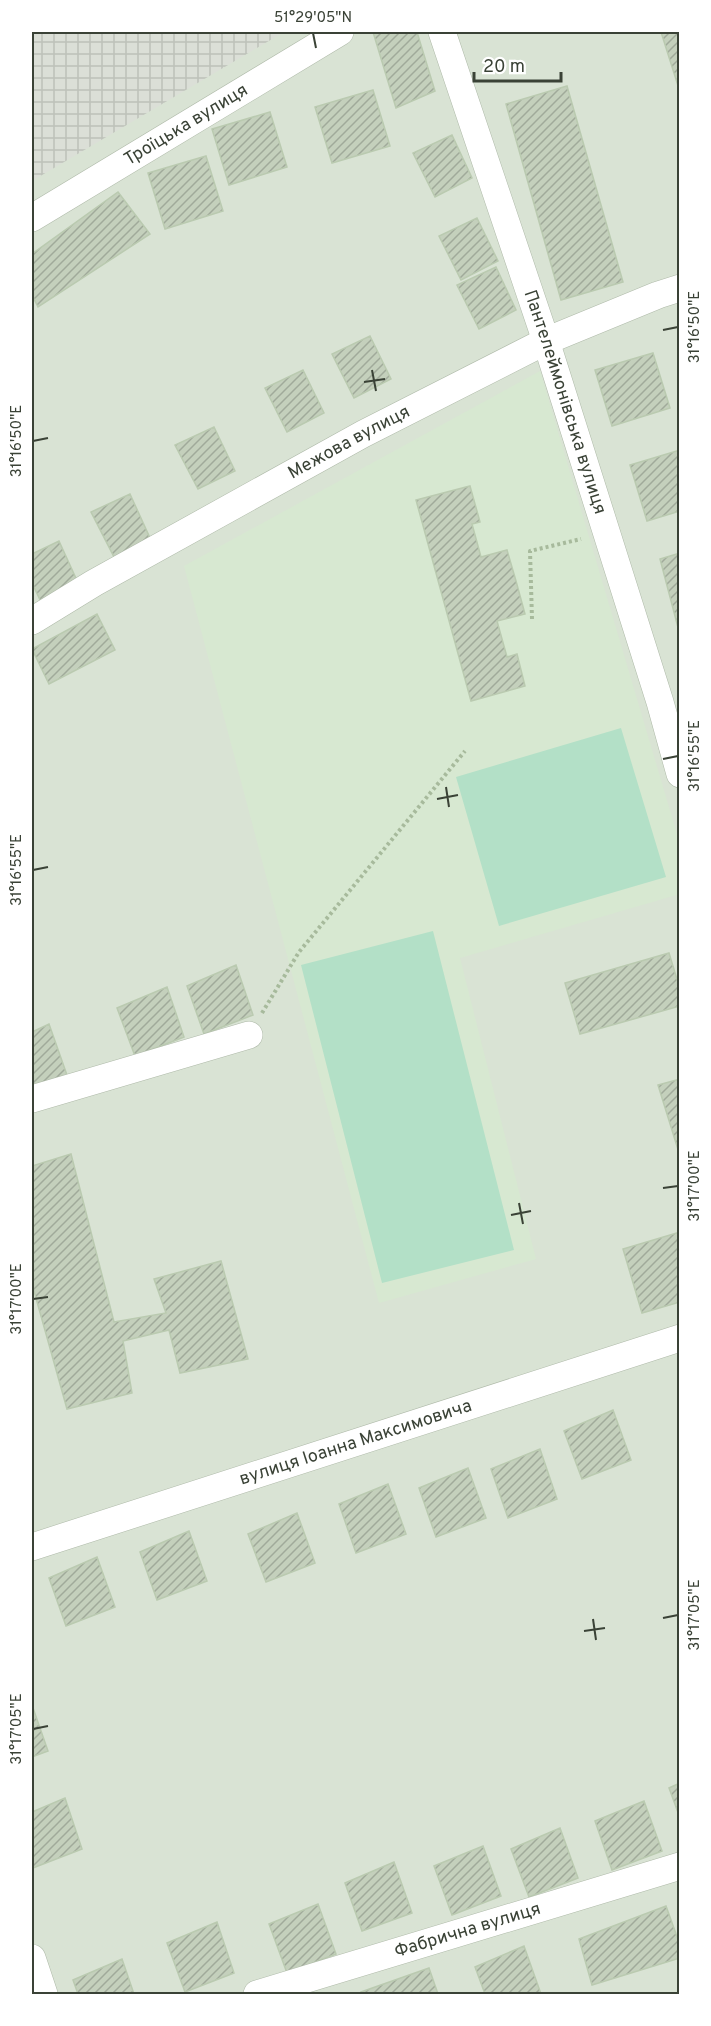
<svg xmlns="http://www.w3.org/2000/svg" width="711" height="2026" font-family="Overpass,sans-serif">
	<defs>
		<pattern id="industrial-grid" width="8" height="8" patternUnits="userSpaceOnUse" patternTransform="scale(1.5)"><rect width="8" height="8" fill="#dbdfd7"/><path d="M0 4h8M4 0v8" fill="none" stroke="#bdc1b9"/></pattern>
		<pattern id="building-hatch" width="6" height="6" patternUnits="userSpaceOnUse" patternTransform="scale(1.5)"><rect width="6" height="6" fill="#c4d0bc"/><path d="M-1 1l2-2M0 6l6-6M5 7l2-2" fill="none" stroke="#a0aa9a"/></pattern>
	</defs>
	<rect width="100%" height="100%" fill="#e9f0e5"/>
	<path fill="#d9e3d4" d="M32,32h647v1962h-647z"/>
	<path fill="url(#industrial-grid)" d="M32,32h252l-252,149z"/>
	<path fill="#d7e8d1" d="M540,371l139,470 1,53 -220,64 76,301 -157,44 -195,-737z"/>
	<path fill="#b3e0c7" d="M621,728l45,149 -167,49 -43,-149z
		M433,931l81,319 -132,33 -81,-318z"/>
	<path fill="url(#building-hatch)" stroke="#bacab0" stroke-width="1.5" d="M373,32h44l18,59 -39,17z
		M661,32h19v60z
		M567,86l56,196 -62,18 -55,-196z
		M373,90l17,56 -58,17 -17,-56z
		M270,112l17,55 -58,18 -17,-56z
		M452,135l20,43 -37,19 -22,-44z
		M206,156l17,55 -58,18 -17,-56z
		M118,192l32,42 -112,73 -6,-12v-41z
		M477,218l21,43 -37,19 -22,-44z
		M496,267l20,43 -37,19 -22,-44z
		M370,336l21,43 -37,19 -22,-44z
		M653,353l17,55 -58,18 -17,-56z
		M303,370l21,43 -37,19 -22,-44z
		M214,427l21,44 -37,18 -23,-44z
		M680,450v61l-33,10 -17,-56z
		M470,486l10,36 -8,2 9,33 26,-7 9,31 9,33 -28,7 10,36 10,-3 8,32 -54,15 -55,-201z
		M130,494l20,44 -36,19 -23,-45z
		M59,541l20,44 -37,19 -10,-21v-29z
		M680,553v82l-20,-76z
		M97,614l18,36 -66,34 -17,-35z
		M669,953l11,36v17l-100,28 -15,-51z
		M236,965l17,50 -49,19 -17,-48z
		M167,987l17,50 -49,19 -18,-48z
		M49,1024l18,51 -35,13v-56z
		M680,1079v77l-22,-71z
		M71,1154l43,168 52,-9 -12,-34 67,-18 27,98 -68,14 -11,-43 -46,11 9,52 -65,16 -35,-125v-118z
		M680,1232v70l-38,11 -19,-64z
		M613,1410l18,50 -49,19 -18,-48z
		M540,1449l17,50 -49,19 -17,-49z
		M468,1468l18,50 -50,19 -17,-49z
		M388,1484l18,50 -50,19 -17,-49z
		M297,1513l18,50 -49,19 -18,-48z
		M189,1531l18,50 -50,19 -17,-48z
		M97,1557l18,50 -49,19 -17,-48z
		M32,1705l16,46 -16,6z
		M680,1783v35l-11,-30z
		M65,1798l17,51 -49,19 -1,-5v-51z
		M644,1801l18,50 -50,19 -17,-49z
		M560,1828l18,50 -49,19 -18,-48z
		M483,1846l18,50 -49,19 -18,-49z
		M394,1862l18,51 -50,18 -17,-48z
		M318,1904l18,50 -49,19 -18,-49z
		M666,1906l14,39v13l-88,27 -13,-46z
		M217,1922l17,51 -49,19 -18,-49z
		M524,1946l17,48h-56l-10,-27z
		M122,1959l12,35h-56l-5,-14z
		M429,1968l9,26h-76l-1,-2z"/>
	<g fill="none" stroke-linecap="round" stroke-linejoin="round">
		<defs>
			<g id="street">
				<path id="s1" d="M442,32l104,309 114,361 20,72"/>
				<path id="s2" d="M32,218l308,-186"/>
				<path id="s3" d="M32,621l62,-38 269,-149 183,-93 112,-46 22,-7"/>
				<path d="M32,1099l217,-64"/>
				<path id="s4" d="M32,1547l648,-209"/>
				<path d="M32,1958l12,36"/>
				<path id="s5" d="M257,1994l423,-128"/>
			</g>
		</defs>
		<use href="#street" stroke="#afbaa9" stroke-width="28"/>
		<path stroke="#a7ba9c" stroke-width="4" stroke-dasharray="3 3" stroke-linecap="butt" d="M532,619l-2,-68 51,-12
			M262,1013l37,-61 166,-201"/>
		<use href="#street" stroke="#fff" stroke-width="27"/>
	</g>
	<path fill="none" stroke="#3a4236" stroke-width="2" d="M313,33l3,15M663,330l15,-3M372,370l4,21M364,382l21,-3M33,441l15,-3M663,759l15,-3M446,787l3,20M437,799l21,-4M33,870l15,-3M663,1188l15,-2M519,1203l4,21M511,1215l20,-4M33,1299l15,-2M663,1618l15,-3M593,1619l3,21M584,1631l21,-3M33,1729l15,-3"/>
	<g text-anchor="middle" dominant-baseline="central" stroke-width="6" stroke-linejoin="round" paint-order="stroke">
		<g font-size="18" fill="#3a4236" stroke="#fff">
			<text stroke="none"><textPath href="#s2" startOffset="180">Троїцька вулиця</textPath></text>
			<text stroke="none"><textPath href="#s1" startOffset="390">Пантелеймонівська вулиця</textPath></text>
			<text stroke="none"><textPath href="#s3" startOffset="364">Межова вулиця</textPath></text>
			<text stroke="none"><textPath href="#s4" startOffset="340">вулиця Іоанна Максимовича</textPath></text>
			<text stroke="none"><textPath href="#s5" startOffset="220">Фабрична вулиця</textPath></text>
		</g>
	</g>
	<rect width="711" height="2026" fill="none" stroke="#ffffff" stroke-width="66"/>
	<path d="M474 72v9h87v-9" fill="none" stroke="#3a4236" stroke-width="3"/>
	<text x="483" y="72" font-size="18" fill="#3a4236" stroke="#ffffff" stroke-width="4.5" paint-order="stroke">20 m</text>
	<rect x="33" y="33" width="645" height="1960" fill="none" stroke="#3a4236" stroke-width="2"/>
	<g font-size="15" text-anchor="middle" fill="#3a4236">
		<text x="313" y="22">51°29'05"N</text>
		<text transform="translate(694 327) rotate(-90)" y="5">31°16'50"E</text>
		<text transform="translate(16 441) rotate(-90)" y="5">31°16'50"E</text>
		<text transform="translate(694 756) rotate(-90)" y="5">31°16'55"E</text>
		<text transform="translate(16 870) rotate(-90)" y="5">31°16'55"E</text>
		<text transform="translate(694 1186) rotate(-90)" y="5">31°17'00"E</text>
		<text transform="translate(16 1299) rotate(-90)" y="5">31°17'00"E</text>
		<text transform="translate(694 1615) rotate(-90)" y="5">31°17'05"E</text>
		<text transform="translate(16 1729) rotate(-90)" y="5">31°17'05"E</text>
	</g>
</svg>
